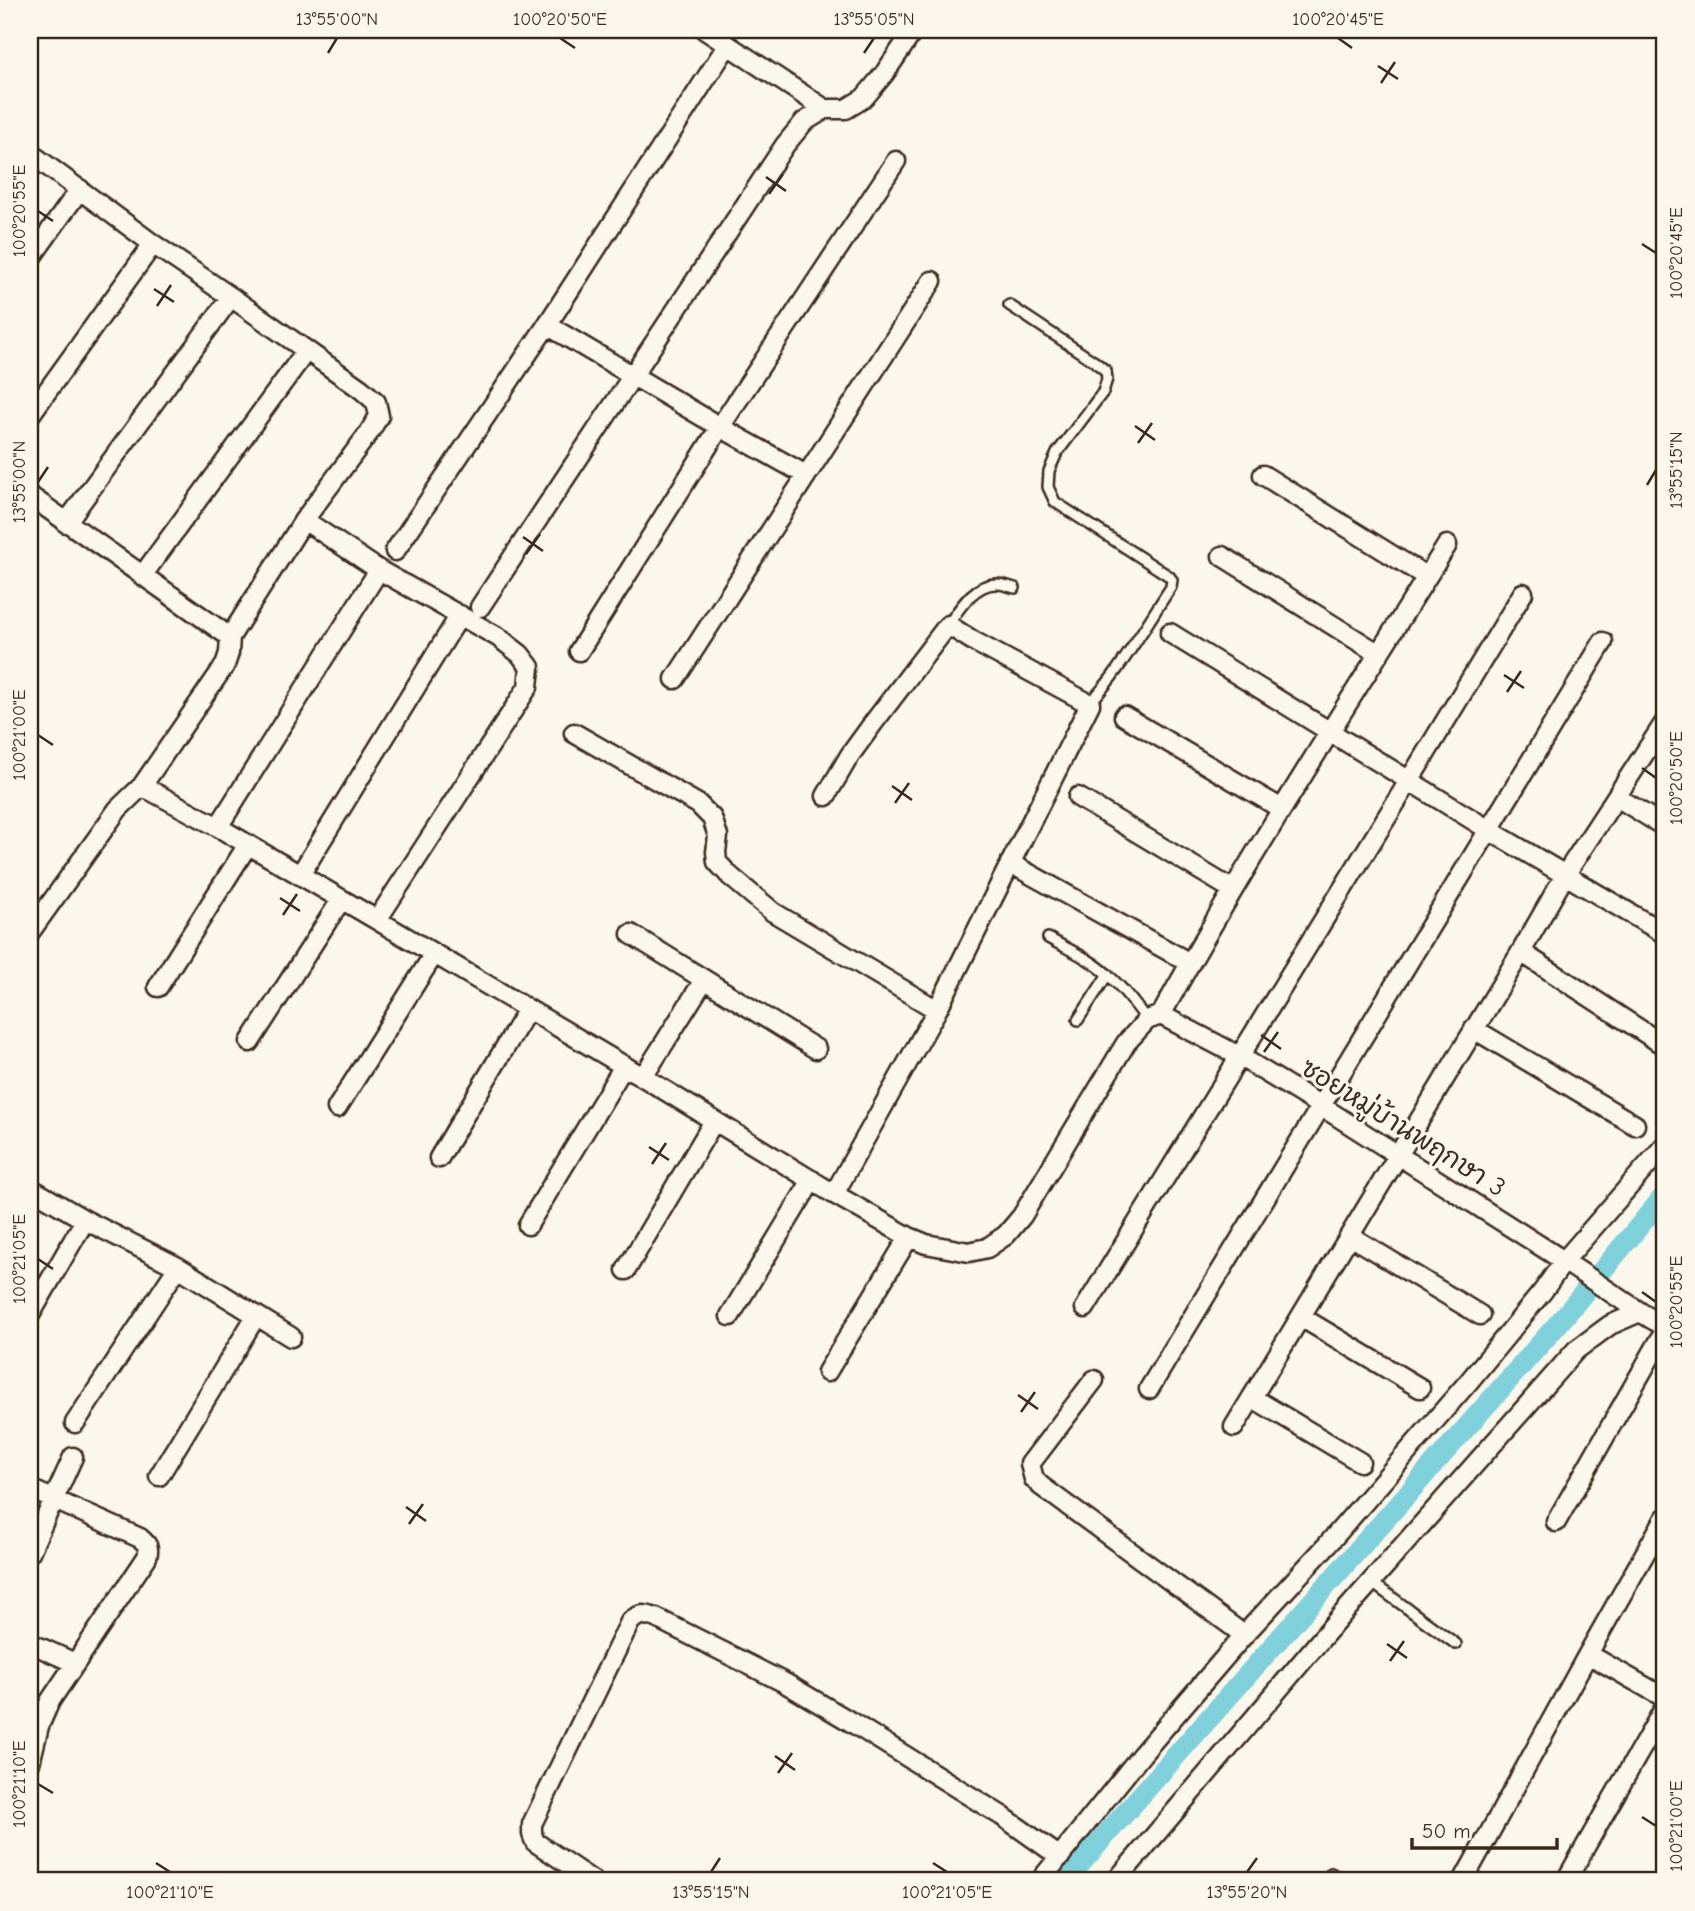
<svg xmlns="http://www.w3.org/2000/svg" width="1695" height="1911" font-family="'Comic Neue','Playpen Sans Thai',sans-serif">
	<rect width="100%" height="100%" fill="#fbf7ec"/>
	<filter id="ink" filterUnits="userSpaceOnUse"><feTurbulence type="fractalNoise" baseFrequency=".0143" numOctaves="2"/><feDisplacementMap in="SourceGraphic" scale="14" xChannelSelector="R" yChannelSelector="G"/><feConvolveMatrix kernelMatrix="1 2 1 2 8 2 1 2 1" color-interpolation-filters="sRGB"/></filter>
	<g filter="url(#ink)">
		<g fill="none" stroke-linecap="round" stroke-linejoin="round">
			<path stroke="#80d0dc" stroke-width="21" d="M1065,1881l493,-557 107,-129"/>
			<defs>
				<path id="lane" d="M1009,305l86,57 11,9 1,8 -4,13 -46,61 -8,18 -1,16 7,15 114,74 3,4 -1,7c-19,29 -37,59 -57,87 -7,10 -16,19 -24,30
					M948,625c11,-16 27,-43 50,-41 6,0 12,3 17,4
					M1048,938c20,11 43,21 60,37 15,13 27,29 39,45
					M1078,1020l30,-46
					M1371,1582l85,62
					M1331,1873l14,8"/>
				<path id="street" d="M705,30l120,79
					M30,153l123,91 78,53 130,92 15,13 3,14 -11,18 -64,86 -74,117 -1,16 -4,12 -83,121 -24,23 -88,123
					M30,259l50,-70
					M547,325l173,102 86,48
					M30,415l123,-171
					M1263,475l164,102
					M30,496l200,141
					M304,520l75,50 119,67 22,17 10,13 -2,20 -151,233
					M66,523l165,-226
					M395,551l152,-226 180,-279
					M1222,556l157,98
					M142,576l164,-225
					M480,607l305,-462 19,-23 21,-13h21l18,-11 20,-24 30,-44
					M1170,633l319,197 176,104
					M579,651l141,-224 176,-266
					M675,679l257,-398
					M1124,716l158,93
					M574,733l124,71 14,14 6,18 -2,16 1,10 13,14 43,36 164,98
					M142,786l76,41 159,93 266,157 191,117 75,43 17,7 43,8 18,-4 19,-13 16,-19 104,-173 21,-23 14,-5c89,-160 189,-315 286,-470
					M826,796l24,-41 24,-33 74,-97 27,17 115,62 -153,306 -103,184
					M1078,797l155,93
					M1617,797l48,30
					M218,827l161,-257
					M1010,863l180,100
					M300,875l160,-260
					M631,934l185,115
					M1521,952l144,94
					M158,987l89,-141
					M1161,1015l78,41 82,50 243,155 76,51 25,15
					M1474,1029l161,96
					M250,1042l91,-142
					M643,1077l61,-97
					M337,1108l97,-154
					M439,1158l89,-149
					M30,1188l55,32 93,47 113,70
					M528,1225l96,-159
					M1350,1236l130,79
					M626,1270l88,-149
					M1085,1308l324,-527 114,-188
					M30,1315l55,-95
					M730,1316l82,-136
					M1301,1317l119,71
					M827,1372l82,-135
					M1094,1380l-64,84 4,15 7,7 203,149
					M1149,1389l454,-747
					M1253,1398l107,64
					M75,1423l103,-156
					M1234,1427l287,-475 44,-77 100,-153
					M159,1476l97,-160
					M30,1489l110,49c7,6 10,9 7,19l-97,144 -11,25 -9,37
					M1556,1522l109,-191
					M30,1552l43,-95
					M30,1643l45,20
					M1588,1654l77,44
					M1568,1877l97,-170
					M593,1881l-58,-39 -3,-8v-10l98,-202c9,-9 14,-8 26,-4l129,65 66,39 151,94 58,41
					M1040,1881l102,-127 102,-119 84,-91 142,-164 73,-89 21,-30 101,-116
					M1116,1881l223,-263 237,-268 34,-25 30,-13
					M1463,1881l125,-227 77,-136"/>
			</defs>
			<use href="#lane" stroke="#3b2a1e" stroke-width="14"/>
			<use href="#street" stroke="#3b2a1e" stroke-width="23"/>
			<use href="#lane" stroke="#fbf7ec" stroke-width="9"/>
			<use href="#street" stroke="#fbf7ec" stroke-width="18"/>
		</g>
	</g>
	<path fill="none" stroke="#3b2a1e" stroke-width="2.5" d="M560,38l15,10M1338,38l14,10M328,53l9,-15M864,53l10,-15M1378,66l20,13M1381,83l14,-21M766,177l20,14M769,194l14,-20M38,211l15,10M1642,244l14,9M154,289l20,13M157,306l14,-21M1135,426l20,14M1138,443l14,-20M38,482l10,-15M1647,485l9,-15M523,537l20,14M526,554l14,-20M1504,675l20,13M1507,692l14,-21M38,735l15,10M1642,768l14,10M892,786l20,14M895,803l14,-20M280,898l20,13M283,915l14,-21M1261,1035l20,14M1264,1052l14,-20M649,1147l20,13M652,1164l14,-21M38,1259l15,10M1642,1292l14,10M1018,1395l20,14M1021,1412l14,-20M406,1507l20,14M409,1524l14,-20M1387,1644l20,14M1390,1661l14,-20M775,1756l20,14M778,1773l14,-20M38,1784l15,9M1642,1817l14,9M156,1863l14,9M933,1863l14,9M711,1872l9,-14M1247,1872l10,-14"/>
	<g text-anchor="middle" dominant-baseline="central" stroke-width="6" stroke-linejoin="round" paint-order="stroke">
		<g font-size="26" fill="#3b2a1e" stroke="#fbf7ec">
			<text transform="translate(1403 1128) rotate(32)">ซอยหมู่บ้านพฤกษา 3</text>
		</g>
	</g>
	<rect width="1695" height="1911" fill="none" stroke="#fbf7ec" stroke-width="77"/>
	<path d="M1412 1838v10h145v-10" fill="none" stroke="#3b2a1e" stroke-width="3.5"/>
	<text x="1422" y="1838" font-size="21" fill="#3b2a1e" stroke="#fbf7ec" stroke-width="5" paint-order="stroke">50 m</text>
	<rect x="38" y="38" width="1618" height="1834" fill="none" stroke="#3b2a1e" stroke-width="2.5"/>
	<g font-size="18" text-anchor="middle" fill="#3b2a1e">
		<text x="337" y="25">13°55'00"N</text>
		<text x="560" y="25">100°20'50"E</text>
		<text x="874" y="25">13°55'05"N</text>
		<text x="1338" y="25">100°20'45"E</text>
		<text transform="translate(19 211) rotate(-90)" y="6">100°20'55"E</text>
		<text transform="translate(1676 253) rotate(-90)" y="6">100°20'45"E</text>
		<text transform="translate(1676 470) rotate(-90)" y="6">13°55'15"N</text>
		<text transform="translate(19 482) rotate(-90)" y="6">13°55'00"N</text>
		<text transform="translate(19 735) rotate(-90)" y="6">100°21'00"E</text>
		<text transform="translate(1676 778) rotate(-90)" y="6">100°20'50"E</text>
		<text transform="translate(19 1259) rotate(-90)" y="6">100°21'05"E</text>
		<text transform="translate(1676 1302) rotate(-90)" y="6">100°20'55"E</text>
		<text transform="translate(19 1784) rotate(-90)" y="6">100°21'10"E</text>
		<text transform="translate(1676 1826) rotate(-90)" y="6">100°21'00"E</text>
		<text x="170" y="1898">100°21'10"E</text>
		<text x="711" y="1898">13°55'15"N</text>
		<text x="947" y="1898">100°21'05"E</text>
		<text x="1247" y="1898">13°55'20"N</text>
	</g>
</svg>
